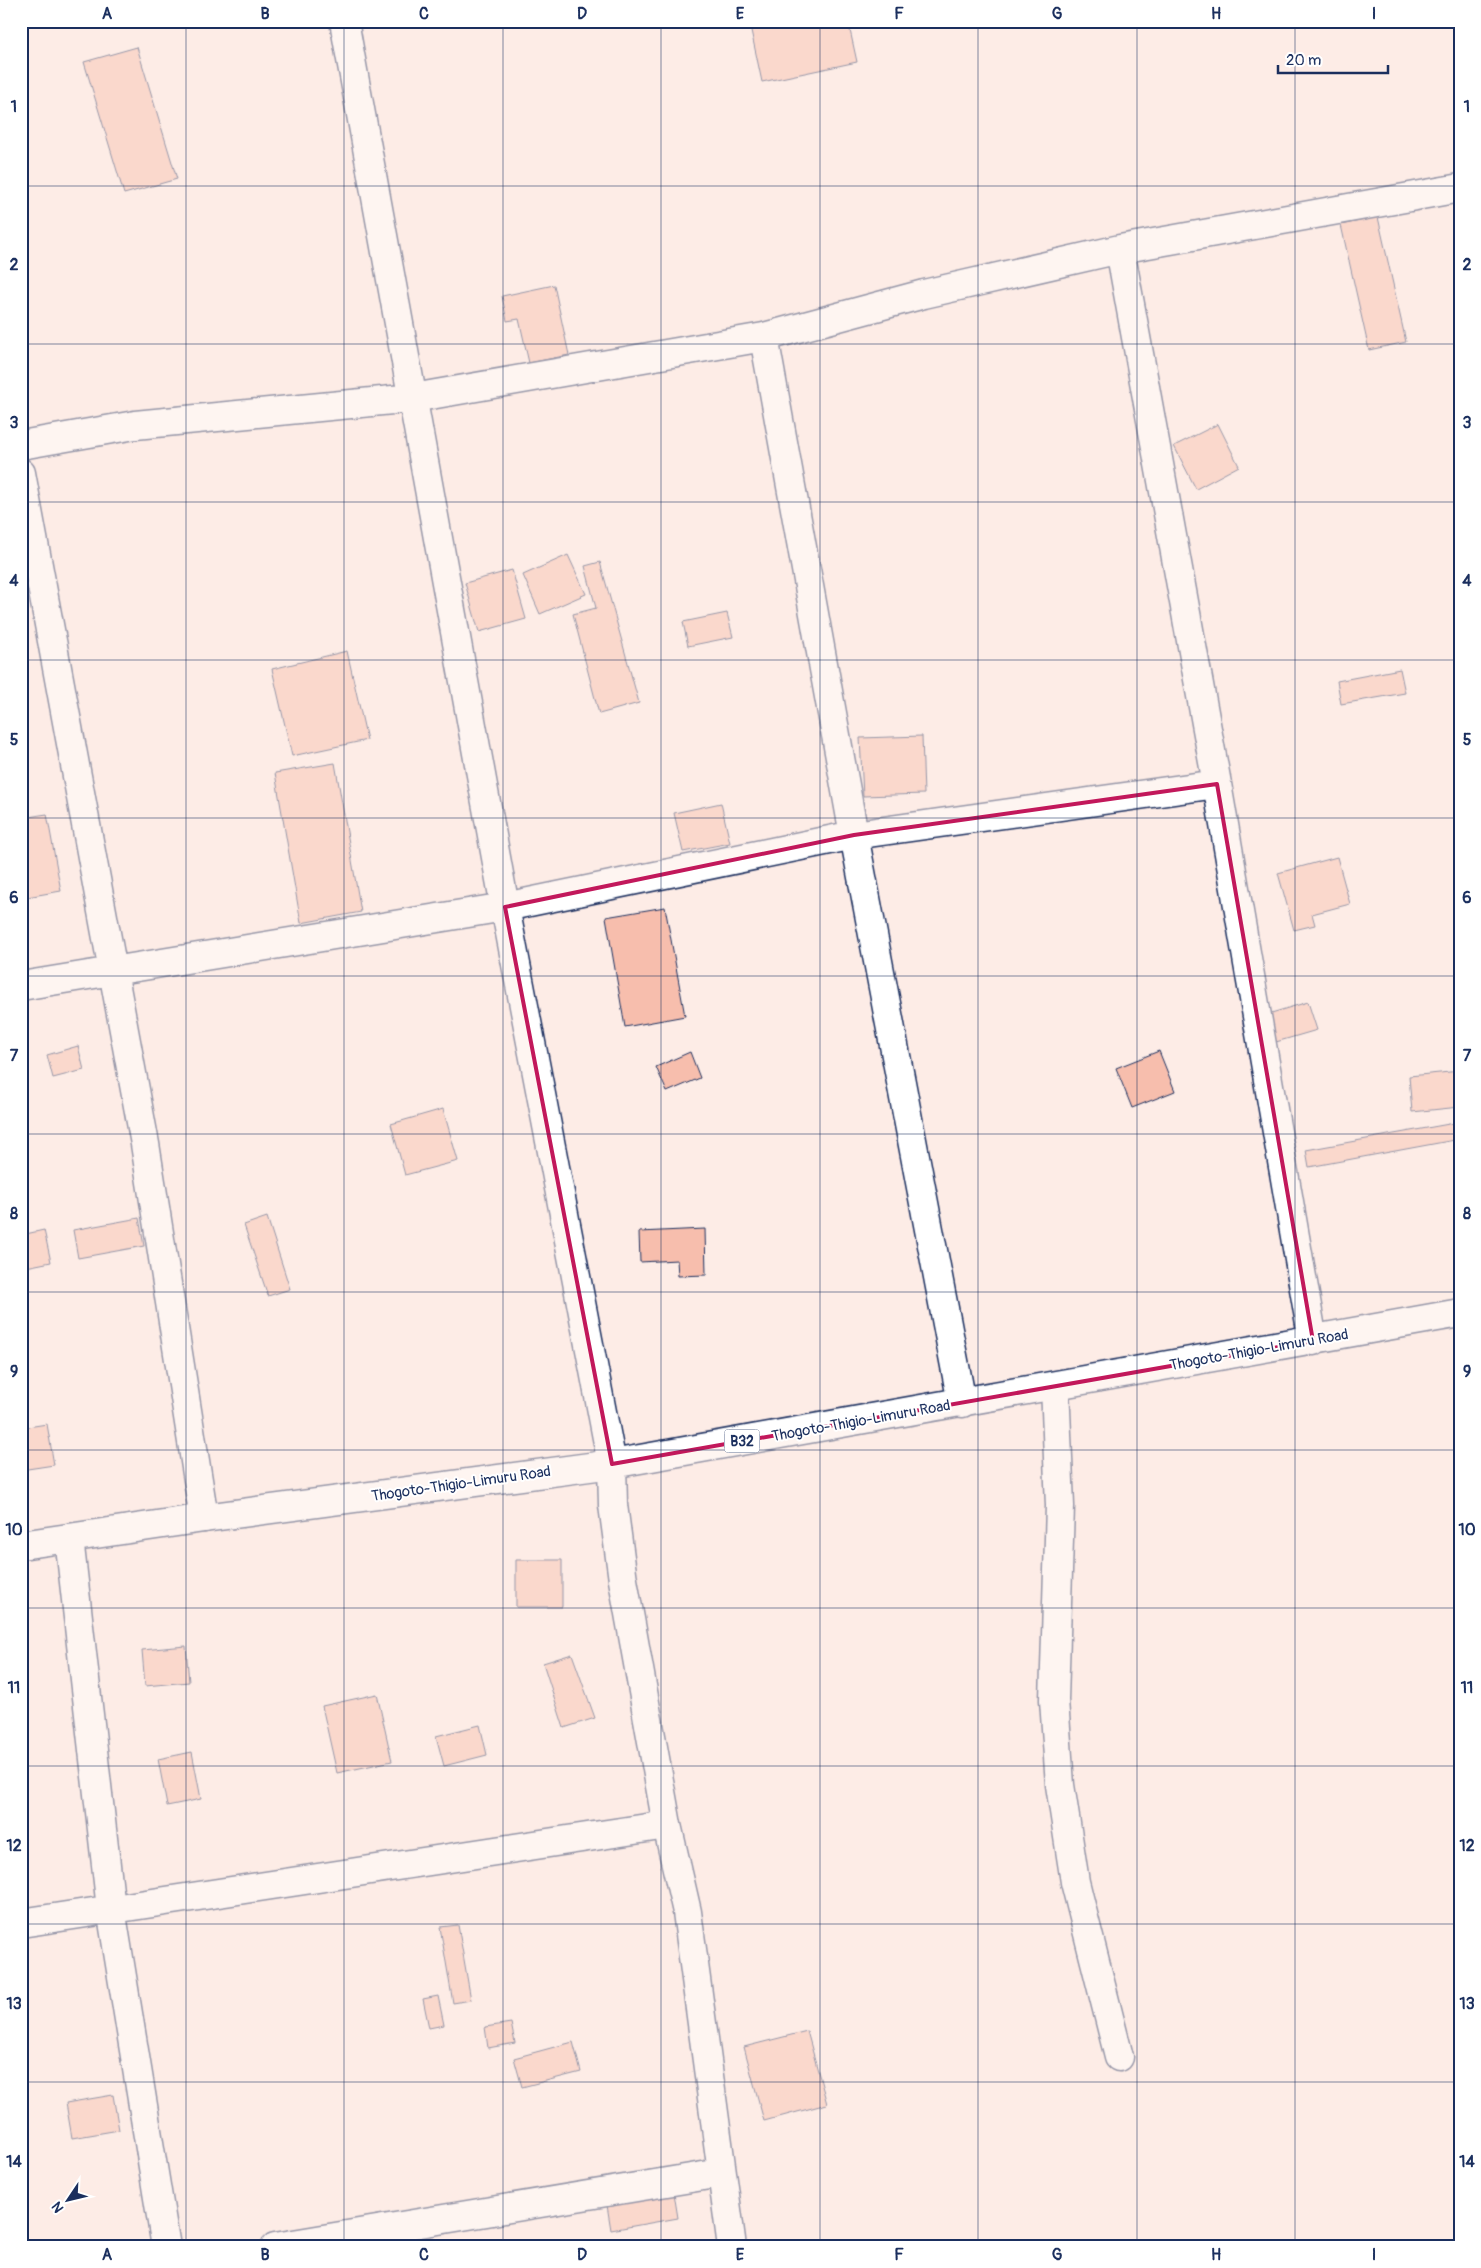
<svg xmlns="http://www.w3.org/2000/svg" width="1481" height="2268" font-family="Pangolin,sans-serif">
	<rect width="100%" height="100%" fill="#fdece6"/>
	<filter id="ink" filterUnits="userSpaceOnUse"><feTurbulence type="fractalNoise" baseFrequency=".02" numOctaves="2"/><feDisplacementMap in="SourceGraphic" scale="10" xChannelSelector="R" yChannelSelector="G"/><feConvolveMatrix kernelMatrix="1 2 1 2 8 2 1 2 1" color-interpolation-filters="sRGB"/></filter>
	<g filter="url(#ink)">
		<path fill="#f7bead" stroke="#1b2f5e" d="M749,21h99l9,41 -95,20z
			M137,47l40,132 -53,15 -40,-132z
			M1378,217l28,125 -37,8 -28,-125z
			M554,285l15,70 -40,8 -10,-44 -12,2 -5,-25z
			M1218,424l21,42 -43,23 -22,-43z
			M568,555l18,39 -46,20 -17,-39z
			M600,562l39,141 -40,11 -26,-100 23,-6 -11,-42z
			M512,570l14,49 -47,13 -14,-49z
			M727,613l6,24 -45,9 -5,-24z
			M347,651l20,89 -75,16 -20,-87z
			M1400,669l5,24 -64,11 -4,-23z
			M922,736l2,58 -61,2 -3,-58z
			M335,763l26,149 -60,11 -26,-150z
			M721,803l9,40 -47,9 -9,-39z
			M47,814l14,77 -40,7v-80z
			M1337,857l13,47 -38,10 3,11 -21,5 -16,-57z
			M665,907l20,109 -60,11 -19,-110z
			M1308,1002l9,28 -41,12 -8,-28z
			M78,1046l6,24 -31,8 -6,-23z
			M1159,1051l16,40 -43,17 -16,-40z
			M690,1052l10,26 -33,14 -11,-25z
			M1460,1071v36l-48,5 -3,-36z
			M443,1109l15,52 -53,14 -14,-51z
			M1460,1122v17l-151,28 -3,-17z
			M267,1217l23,72 -22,7 -24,-71z
			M139,1218l5,28 -66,12 -5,-28z
			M705,1229l1,46 -28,1 -1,-16 -37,2 -1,-30z
			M44,1230l7,32 -30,6v-33z
			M47,1424l7,41 -33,5v-42z
			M516,1560h46v47h-46z
			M186,1646l3,36 -44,4 -3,-36z
			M572,1654l23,64 -31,10 -21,-65z
			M377,1694l15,67 -55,12 -15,-67z
			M480,1725l7,30 -43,11 -8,-30z
			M192,1752l9,47 -34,7 -9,-47z
			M458,1925l13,75 -18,3 -13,-76z
			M438,1996l6,29 -15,3 -6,-29z
			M511,2023l4,20 -27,5 -3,-21z
			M807,2031l20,73 -63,17 -20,-74z
			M573,2042l8,30 -59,15 -8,-29z
			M113,2095l6,35 -47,8 -6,-35z
			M673,2187l5,31 -67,12 -5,-31z"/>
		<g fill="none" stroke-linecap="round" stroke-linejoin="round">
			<defs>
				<path id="minor" d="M344,21l161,886 107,557 1,41 10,75 44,245 20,87 45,335
					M1120,249l97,535 96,557
					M764,337l90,498 108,568
					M21,445l114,-20 278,-27 351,-61 160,-43 196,-45 340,-61
					M21,473l124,671 59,374
					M21,986l484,-79 349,-72 363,-51
					M1055,1386l5,120 -6,194 6,85 15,97 44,175
					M69,1538l42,371 55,338
					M21,1923l646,-98
					M275,2247l446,-74"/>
				<path id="highway" d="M21,1545l183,-27 408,-54 848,-151"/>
			</defs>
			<use href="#minor" stroke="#1b2f5e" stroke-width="31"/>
			<use href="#highway" stroke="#1b2f5e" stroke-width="31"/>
			<use href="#minor" stroke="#fff" stroke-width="28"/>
			<use href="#highway" stroke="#fff" stroke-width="28"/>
		</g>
	</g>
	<path d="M0 0H1481V2268H0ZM1217,784l96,557 -701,123 -107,-557 349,-72z" fill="#fdece6" fill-opacity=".55" fill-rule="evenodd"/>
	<path fill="none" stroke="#c2185b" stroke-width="4" stroke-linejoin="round" d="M1217,784l96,557 -701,123 -107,-557 349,-72z"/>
	<path fill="none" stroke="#1b2f5e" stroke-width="1" stroke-opacity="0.55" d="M186,21v2226M344,21v2226M503,21v2226M661,21v2226M820,21v2226M978,21v2226M1137,21v2226M1295,21v2226M21,186h1439M21,344h1439M21,502h1439M21,660h1439M21,818h1439M21,976h1439M21,1134h1439M21,1292h1439M21,1450h1439M21,1608h1439M21,1766h1439M21,1924h1439M21,2082h1439"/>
	<g text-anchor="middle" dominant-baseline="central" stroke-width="4" stroke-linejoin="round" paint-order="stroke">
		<rect fill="#fff" stroke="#5f6d8e" stroke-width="1" x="724.5" y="1429.5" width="35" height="23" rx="4"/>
		<g font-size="14" font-weight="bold" fill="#1b2f5e">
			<text x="742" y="1441">B32</text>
		</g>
		<g font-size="15" fill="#1b2f5e" stroke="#fff">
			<text transform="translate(1259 1350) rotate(-10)">Thogoto-Thigio-Limuru Road</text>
			<text transform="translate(861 1421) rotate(-10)">Thogoto-Thigio-Limuru Road</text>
			<text transform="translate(461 1484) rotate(-8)">Thogoto-Thigio-Limuru Road</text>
		</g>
	</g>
	<rect width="1481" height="2268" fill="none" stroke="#fff" stroke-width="55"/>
	<g transform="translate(68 2200) rotate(235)" stroke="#ffffff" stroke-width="4" paint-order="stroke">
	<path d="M0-4L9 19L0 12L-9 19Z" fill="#1b2f5e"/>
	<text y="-8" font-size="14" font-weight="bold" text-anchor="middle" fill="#1b2f5e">N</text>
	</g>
	<path d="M1278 65v8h110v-8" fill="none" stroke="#1b2f5e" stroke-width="2.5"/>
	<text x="1286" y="65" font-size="15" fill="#1b2f5e" stroke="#ffffff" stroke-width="4" paint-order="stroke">20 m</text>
	<rect x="28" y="28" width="1426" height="2212" fill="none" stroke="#1b2f5e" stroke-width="2"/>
	<g font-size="16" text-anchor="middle" font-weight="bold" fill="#1b2f5e">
		<text x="107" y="19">A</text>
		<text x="265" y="19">B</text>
		<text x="424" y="19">C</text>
		<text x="582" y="19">D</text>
		<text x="740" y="19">E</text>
		<text x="899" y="19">F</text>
		<text x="1057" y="19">G</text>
		<text x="1216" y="19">H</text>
		<text x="1374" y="19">I</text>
		<text x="14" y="112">1</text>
		<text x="1467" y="112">1</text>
		<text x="14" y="270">2</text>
		<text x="1467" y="270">2</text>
		<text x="14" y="428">3</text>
		<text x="1467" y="428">3</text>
		<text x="14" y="586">4</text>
		<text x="1467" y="586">4</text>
		<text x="14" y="745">5</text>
		<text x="1467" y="745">5</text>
		<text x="14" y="903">6</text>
		<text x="1467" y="903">6</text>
		<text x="14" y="1061">7</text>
		<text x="1467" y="1061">7</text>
		<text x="14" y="1219">8</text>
		<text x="1467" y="1219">8</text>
		<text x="14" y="1377">9</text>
		<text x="1467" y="1377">9</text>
		<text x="14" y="1535">10</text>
		<text x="1467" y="1535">10</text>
		<text x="14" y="1693">11</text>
		<text x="1467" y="1693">11</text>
		<text x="14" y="1851">12</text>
		<text x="1467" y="1851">12</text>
		<text x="14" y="2009">13</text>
		<text x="1467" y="2009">13</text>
		<text x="14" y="2167">14</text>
		<text x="1467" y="2167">14</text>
		<text x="107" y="2260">A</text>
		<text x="265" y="2260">B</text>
		<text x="424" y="2260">C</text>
		<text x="582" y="2260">D</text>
		<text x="740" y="2260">E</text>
		<text x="899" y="2260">F</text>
		<text x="1057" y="2260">G</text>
		<text x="1216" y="2260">H</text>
		<text x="1374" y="2260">I</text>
	</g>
</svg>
